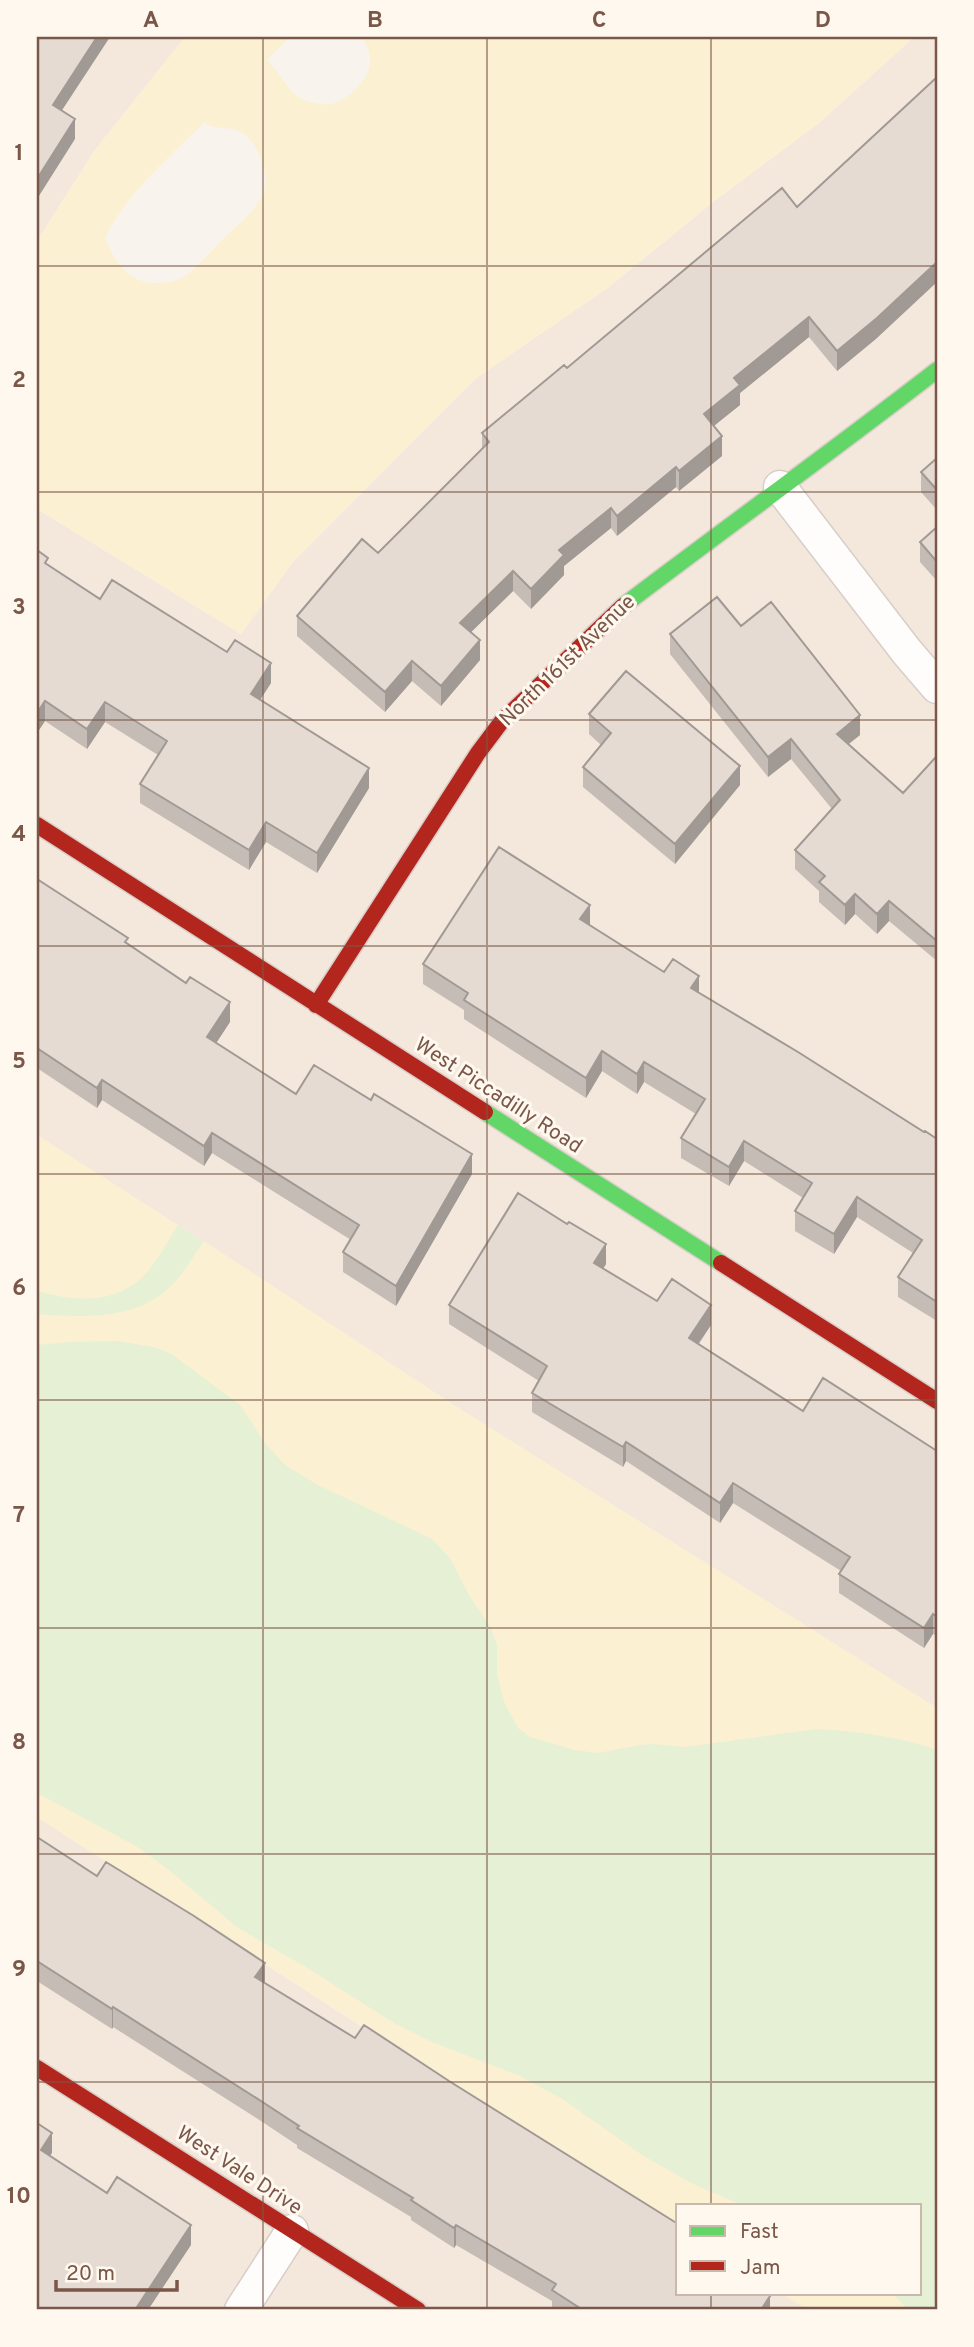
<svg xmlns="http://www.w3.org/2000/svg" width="974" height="2347" font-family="Overpass,sans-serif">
	<rect width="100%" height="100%" fill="#f8f3ec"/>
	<path fill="#f4e8dc" d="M37,37h148l-90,113 -58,91z
		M914,37h23v1671l-480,-301 -248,-162 -172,-110v-626l204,125 51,-71 183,-184 134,-92 104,-85 106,-79z
		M37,1817l327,211 314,265h103l27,17h-771z"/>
	<path fill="#e5f0d5" d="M37,1135l172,110 248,162 480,301v602h-129l-27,-17h139v-88h-242l-641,-388z"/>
	<path fill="#fcf0d3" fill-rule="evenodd" d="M185,37h105l-23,23c13,12 21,33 37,40 8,3 18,5 27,4 16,-3 39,-25 39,-42 1,-9 -4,-18 -8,-25h552l-95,86 -106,79 -104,85 -134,92 -183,184 -51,71 -204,-125v-268l58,-91zM204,123c17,10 32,-2 48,19 10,13 17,36 11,52 -7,17 -27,32 -40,45 -13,13 -27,31 -43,40 -7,3 -15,4 -22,4 -29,1 -43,-20 -53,-45 22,-44 63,-81 99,-115z
		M37,1135l141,90c-10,15 -18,32 -30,46 -29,34 -72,31 -111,20z
		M204,1241l253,166 480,301v43c-25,-13 -91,-21 -120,-22l-132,18 -31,-3 -15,1 -41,8 -24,-3 -44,-13 -12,-9 -13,-24 -8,-29v-31l-7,-18 -20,-29 -20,-39 -18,-19 -116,-55 -31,-19 -20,-22 -25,-38 -70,-52 -16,-6 -37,-6 -47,1 -33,3v-31c40,3 87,6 122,-18 19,-12 32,-37 45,-55z
		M37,1793l99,53 33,24 69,58 68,39 88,56 38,19 88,34 44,24 78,55 51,29 49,21h-64v22l-314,-199 -327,-211z
		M781,2293h111l16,17h-100z"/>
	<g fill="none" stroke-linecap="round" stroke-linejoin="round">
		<defs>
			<path id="street" d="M780,487l127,165 30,35
				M241,2310l51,-79"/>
			<path id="fast" d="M623,606c104,-79 211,-156 314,-236
				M485,1112l236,151"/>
			<path id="jam" d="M37,825l448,287
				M316,1005l162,-252 24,-32 121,-115
				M721,1263l216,138
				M37,2068l381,242"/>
		</defs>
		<use href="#street" stroke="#d7cec8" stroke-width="35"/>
		<use href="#fast" stroke="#d8cec8" stroke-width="19"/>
		<use href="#jam" stroke="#d8cec8" stroke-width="19"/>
		<use href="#street" stroke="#fefdfc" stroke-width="32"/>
		<use href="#fast" stroke="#63d668" stroke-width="16"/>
		<use href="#jam" stroke="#b3261e" stroke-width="16"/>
	</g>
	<path fill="#c5bcb5" d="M782,188l95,150 -40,33 -28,-34 -69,56v12l-27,21 9,30 -43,35 -3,-4 -59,49 -6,-8 -47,38v9l-33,34 -18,-18 -42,41 9,28 -39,46 -29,-25 -27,31 -88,-76v-20l81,-63 104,-104v-16l85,-65z
		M937,458v52l-16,-18v-20z
		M937,527v54l-17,-19v-20z
		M48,565l52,34 171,84 -11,17 109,88 -52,85 -51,-31 -17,28 -109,-67v-19l18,-29 -53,-33 -18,27 -42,-28 -8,12z
		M741,626l119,109 -11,9 54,49 34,-33v201l-48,-40 -12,13 -22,-20 -10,11 -26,-23v-11l-24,-22v-19l37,-41 -41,-50 -23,18 -98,-123v-20z
		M589,714l151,71 -65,79 -92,-77v-20l18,-22 -12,-11z
		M37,879l91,65 102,78 -14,21 80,51 176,80 -76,132 -53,-34v-20l8,-12 -139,-87 -8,13 -102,-66 -5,8 -60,-40z
		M423,964l276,29 225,139 13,7v182l-39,-24v-20l15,-24 -56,-36 -23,37 -39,-23v-20l8,-13 -59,-37 -15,25 -48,-28v-20l15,-24 -52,-32 -7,12 -35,-23 -16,27 -122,-79v-9l-41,-26z
		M567,1224l39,40 -3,5 54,32 54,24 -12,19 104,67 134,40v185l-4,-2 -9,14 -85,-55v-19l2,-3 -108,-68 -13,20 -94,-62 -3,6 -91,-55v-19l7,-12 -90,-57v-19z
		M37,1837l227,146 414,310 92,17h-218v-9l-96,-56 -2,3 -43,-28v-3l-114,-69v-3l-36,-24 -148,-94 -1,2 -75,-48z"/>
	<path fill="#a09994" d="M97,37h13l-57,87v-19z
		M75,119v20l-38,60v-20z
		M937,262v20l-60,56 -40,33v-20z
		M809,317v20l-69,56v12l-36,29v-20l30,-36z
		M722,436v20l-43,35v-20z
		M676,467v20l-59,49v-20z
		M611,508v20l-47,38v9l-33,34v-20l28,-39z
		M513,571v20l-53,52v-20z
		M480,640v20l-39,46v-20z
		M412,661v20l-27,31v-20z
		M271,663v20l-20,31v-20z
		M45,701v20l-8,12v-20z
		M105,702v20l-18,27v-20z
		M860,715v20l-23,18v-19z
		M791,739v20l-23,18v-20z
		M740,766v19l-65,79v-20z
		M369,768v20l-52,85v-20z
		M266,822v20l-17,28v-20z
		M855,894v20l-10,11v-20z
		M889,901v20l-12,13v-20z
		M590,905v20l-10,14v-20z
		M699,976v19l-8,-7z
		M230,1002v20l-23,35v-20z
		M602,1051v20l-16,27v-20z
		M644,1062v20l-7,12v-20z
		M102,1080v20l-5,8v-20z
		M212,1133v20l-8,13v-20z
		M744,1141v20l-15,25v-19z
		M472,1154v20l-76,132v-20z
		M857,1197v20l-23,37v-20z
		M606,1244v20l-12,19v-20z
		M711,1305v20l-22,32v-19z
		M626,1442v19l-3,6v-20z
		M733,1483v20l-13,20v-20z
		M933,1614v20l-9,14v-20z
		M265,1963v20l-10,-6z
		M113,2007v20l-1,2v-20z
		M52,2133v20l-11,17v-20z
		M191,2225v20l-43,65h-13z
		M456,2225v20l-2,3v-20z
		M770,2296v14h-9z"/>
	<path fill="#e5dbd3" stroke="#a09994" stroke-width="2" d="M37,37h60l-44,68 22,14 -38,60z
		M937,77v185l-60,56 -40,33 -28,-34 -75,61 6,7 -36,29 18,22 -43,35 -3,-4 -59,49 -6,-8 -52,42 5,5 -33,34 -18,-18 -53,52 20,17 -39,46 -29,-25 -27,31 -88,-76 65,-77 16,14 111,-111 -7,-9 82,-68 3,3 215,-180 15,19z
		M937,458v32l-16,-18z
		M937,527v35l-17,-20z
		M37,550l11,8 -3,5 55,36 12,-19 115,72 8,-12 36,23 -20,31 118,74 -52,85 -51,-31 -17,28 -109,-66 27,-43 -62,-39 -18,27 -42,-28 -8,12z
		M717,597l24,29 30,-24 89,113 -23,19 66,59 32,-35 2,2v181l-48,-40 -12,13 -22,-20 -10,11 -26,-23 6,-6 -30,-26 45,-50 -49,-61 -23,18 -98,-123z
		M626,671l114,95 -65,78 -92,-77 28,-34 -22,-19z
		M499,847l91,58 -10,14 84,53 9,-13 26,17 -8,12 107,64 126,80 1,-1 12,8v163l-39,-25 24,-37 -65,-43 -23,37 -39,-23 17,-28 -68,-42 -15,26 -48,-29 24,-39 -61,-37 -7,12 -35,-23 -16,27 -122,-78 4,-7 -45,-29z
		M37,879l91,59 -3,4 61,41 4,-6 40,25 -23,35 89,57 18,-29 57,35 3,-6 98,60 -76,132 -53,-34 16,-27 -147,-92 -8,13 -102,-66 -5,8 -60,-40z
		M518,1193l49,31 2,-2 37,22 -12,19 63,38 15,-22 39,26 -22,33 114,73 20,-33 114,73v166l-4,-3 -9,14 -85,-54 11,-17 -117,-74 -13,20 -94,-61 -3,5 -91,-54 15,-27 -98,-61z
		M37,1837l60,39 9,-14 88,54 71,47 -10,14 100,61 9,-13 85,56 229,143v69h87l5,3 -9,14h-178l-31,-20 4,-6 -100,-59 -2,3 -43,-28 2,-2 -116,-70 2,-2 -38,-25 -148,-94 -1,2 -75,-48z
		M37,2123l15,10 -11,17 66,43 10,-16 74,48 -56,85h-98z"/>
	<path fill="none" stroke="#7a5748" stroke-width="2" stroke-opacity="0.55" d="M263,37v2273M487,37v2273M711,37v2168M37,266h900M37,492h900M37,720h900M37,946h900M37,1174h900M37,1400h900M37,1628h900M37,1854h900M37,2082h900M711,2293v17"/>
	<g text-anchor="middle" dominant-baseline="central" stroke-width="6" stroke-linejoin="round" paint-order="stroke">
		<g font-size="21" fill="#7a5748" stroke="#fff8ee">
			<text transform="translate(568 661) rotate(-44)">North 161st Avenue</text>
			<text transform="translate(498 1096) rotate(33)">West Piccadilly Road</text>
			<text transform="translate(239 2171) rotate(33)">West Vale Drive</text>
		</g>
	</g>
	<rect width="974" height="2347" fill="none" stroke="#fff8ee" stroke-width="77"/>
	<rect x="676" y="2204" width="245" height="91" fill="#fff8ee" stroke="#cab8ac" stroke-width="2"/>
	<rect x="690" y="2226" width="35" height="10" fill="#63d668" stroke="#cab8ac" stroke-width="2"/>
	<text x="740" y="2238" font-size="21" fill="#7a5748">Fast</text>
	<rect x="690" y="2261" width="35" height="10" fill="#b3261e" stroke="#cab8ac" stroke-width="2"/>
	<text x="740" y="2274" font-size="21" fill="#7a5748">Jam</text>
	<path d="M56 2280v10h121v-10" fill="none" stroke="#7a5748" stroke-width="3.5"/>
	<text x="66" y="2280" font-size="21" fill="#7a5748" stroke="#fff8ee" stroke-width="5" paint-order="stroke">20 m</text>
	<rect x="38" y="38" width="898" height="2270" fill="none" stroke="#7a5748" stroke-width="2.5"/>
	<g font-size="23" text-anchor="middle" font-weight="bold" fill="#7a5748">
		<text x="151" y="27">A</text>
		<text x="375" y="27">B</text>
		<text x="599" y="27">C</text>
		<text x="823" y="27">D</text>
		<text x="19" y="160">1</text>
		<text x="19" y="387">2</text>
		<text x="19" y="614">3</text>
		<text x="19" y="841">4</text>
		<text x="19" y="1068">5</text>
		<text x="19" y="1295">6</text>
		<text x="19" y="1522">7</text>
		<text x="19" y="1749">8</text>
		<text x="19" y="1976">9</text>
		<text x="19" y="2203">10</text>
	</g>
</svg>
